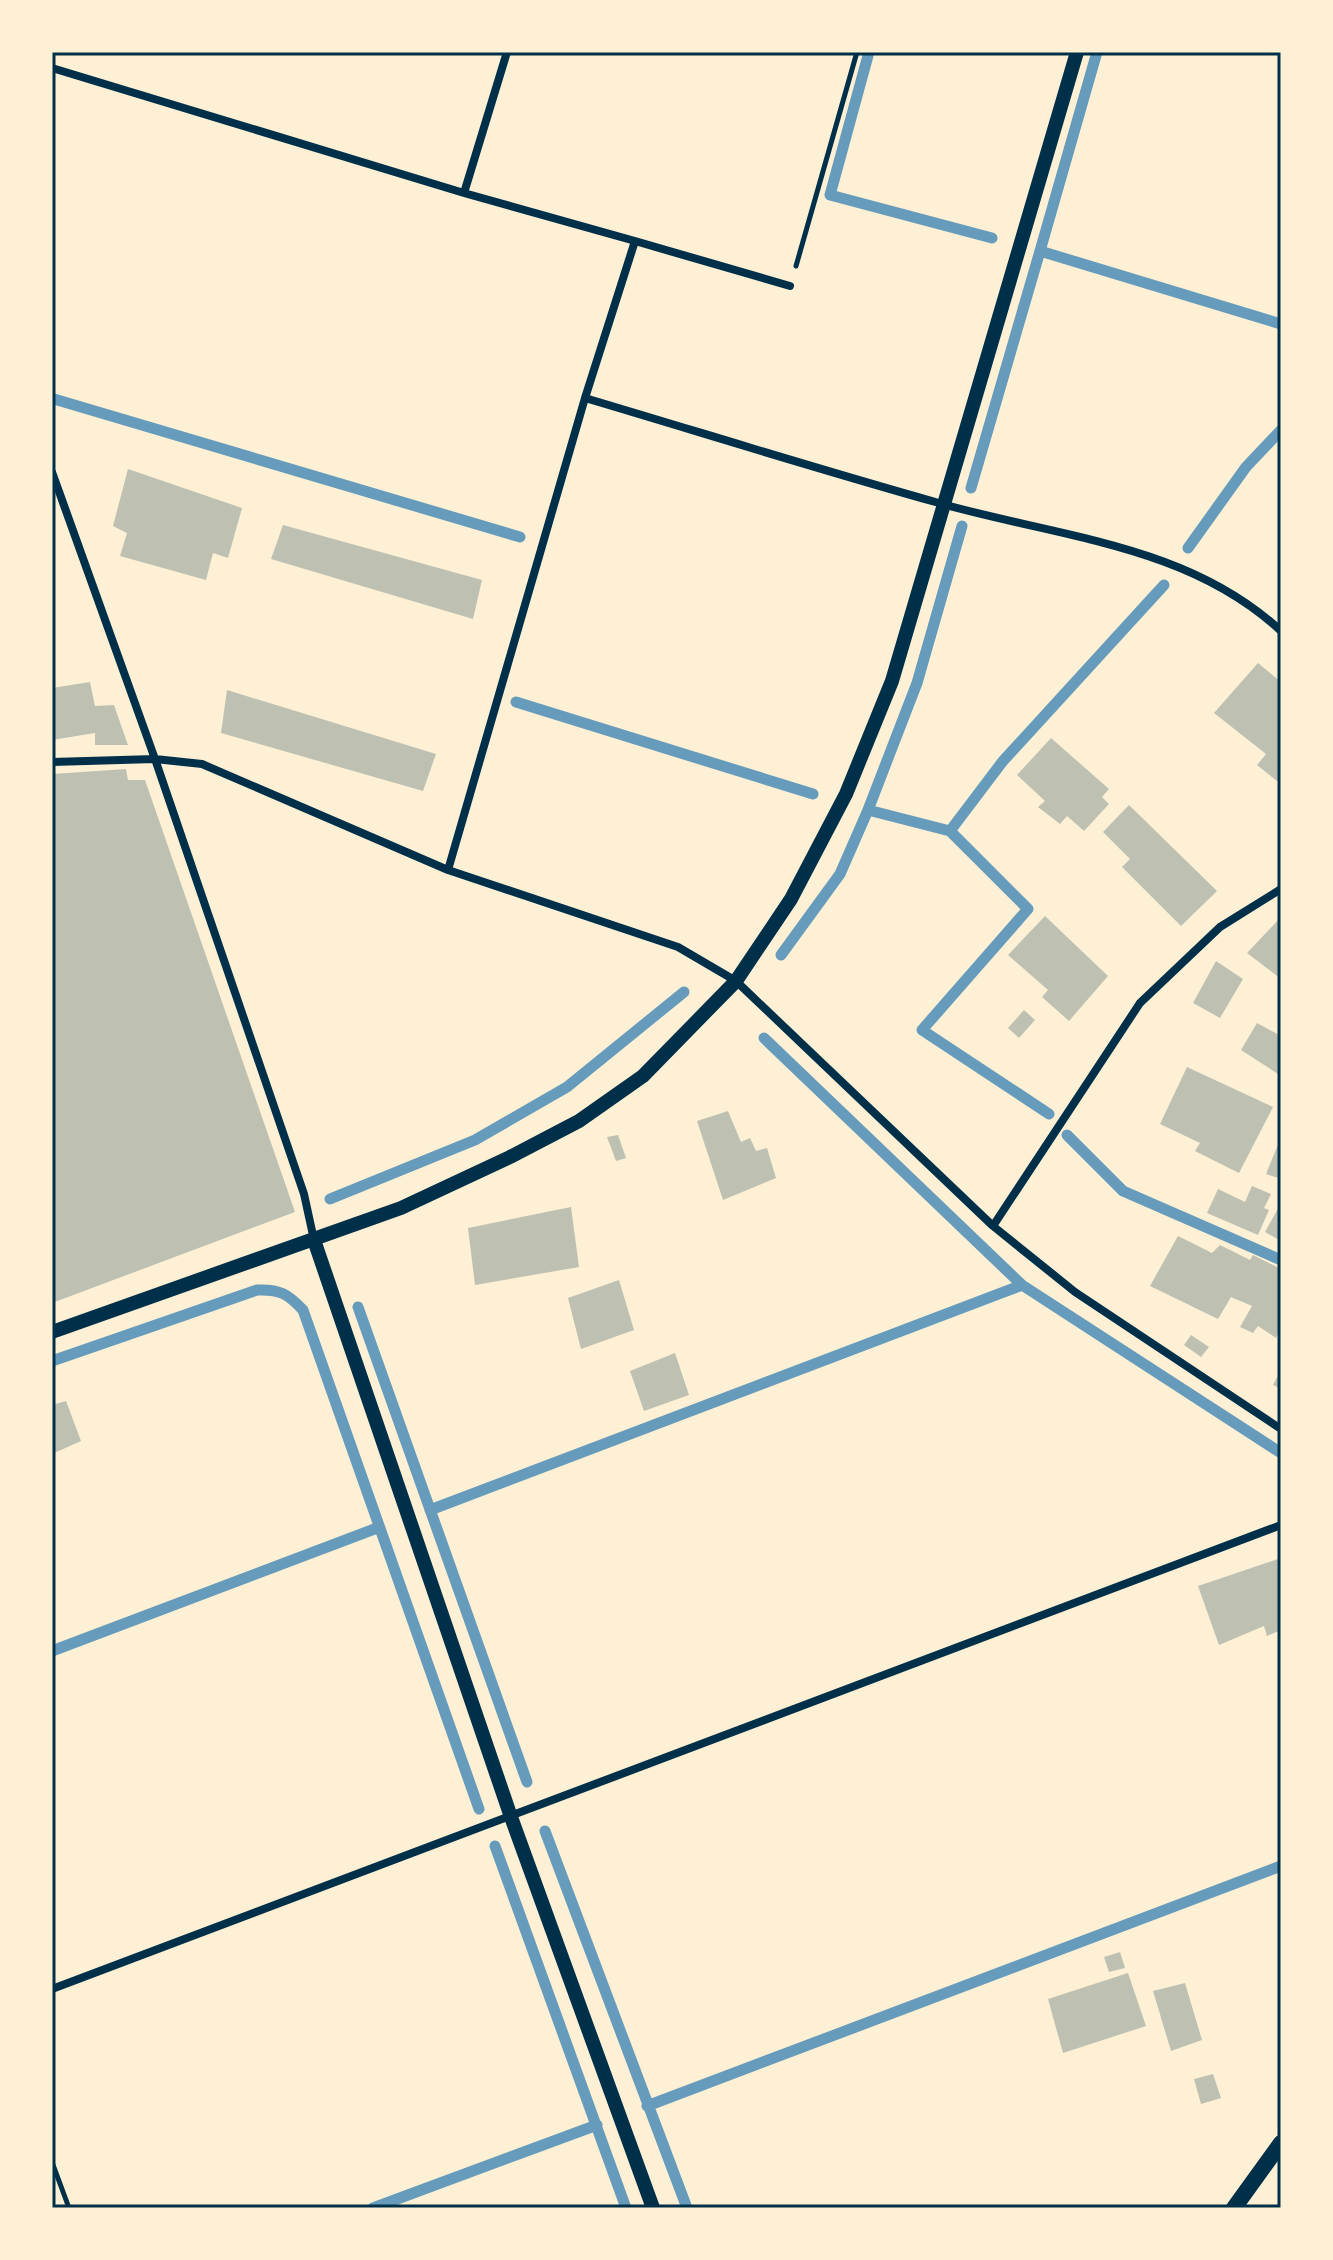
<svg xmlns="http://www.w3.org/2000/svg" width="1333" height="2260" font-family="'PT Sans Narrow',sans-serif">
	<rect width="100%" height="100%" fill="#fdf0d5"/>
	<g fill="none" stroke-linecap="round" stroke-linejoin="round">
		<path stroke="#669bbc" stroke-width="11" d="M869,52l-39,143 162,43
			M1097,52l-57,199 241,73
			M54,399l466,138
			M971,488l69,-237
			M1188,548l58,-81 35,-37
			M516,702l297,92
			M868,810l49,-127 45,-157
			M781,955l59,-81 28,-64 82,21
			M764,1038l258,247 259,168
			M1049,1114l-127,-84 106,-121 -78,-78 53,-70 161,-176
			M1067,1135l56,56 158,69
			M330,1199l145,-59 92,-53 117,-95
			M358,1307l169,475
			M52,1361l205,-71c23,-1 31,4 46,20l176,499
			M430,1510l592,-225
			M52,1651l325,-123
			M545,1831l142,377
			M495,1846l131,362
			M647,2106l634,-240
			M373,2208l224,-83"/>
	</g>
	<path fill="#bec0b2" d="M128,469l114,39 -14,50 -15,-5 -7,27 -86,-24 7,-23 -14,-7z
		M283,525l199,55 -9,39 -202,-60z
		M1258,663l23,19v95l-4,4 -20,-16 9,-11 -52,-41z
		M90,682l5,24 19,-1 14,40h-33v-12l-43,7v-52z
		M227,690l209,64 -13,37 -202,-58z
		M1051,738l58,51 -7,8 7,7 -25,27 -17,-15 -7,8 -22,-17 7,-6 -28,-26z
		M126,769l2,11h17l150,432 -243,91v-529z
		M1129,805l88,86 -36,35 -59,-59 8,-8 -27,-27z
		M1045,916l63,60 -39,45 -27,-24 6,-7 -40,-35z
		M1281,917v62l-34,-26z
		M1216,961l27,18 -23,39 -27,-15z
		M1024,1010l11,10 -16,18 -11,-10z
		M1257,1023l24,13 -3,38 -37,-24z
		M1187,1067l86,40 -34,66 -44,-22 5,-8 -40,-19z
		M728,1111l13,31 9,-4 6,13 11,-3 9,30 -53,22 -26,-79z
		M618,1135l8,23 -10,3 -9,-24z
		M1281,1137v42l-15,-5z
		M1252,1186l19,8 -7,14 5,2 -11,25 -51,-22 11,-24 27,13z
		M1281,1203v38l-16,-9z
		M571,1207l8,60 -104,18 -7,-57z
		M1178,1236l34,17 8,-8 30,15 3,-5 28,14v61l-5,8 -18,-12 -5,7 -13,-6 12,-21 -21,-9 -13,22 -68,-33z
		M619,1280l15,50 -53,19 -13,-51z
		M1191,1335l18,12 -8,10 -17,-12z
		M675,1353l14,42 -45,16 -14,-40z
		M1281,1370v19l-8,-4z
		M66,1401l15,40 -29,13v-49z
		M1281,1558v72l-14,6 -3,-10 -45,19 -21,-59z
		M1120,1952l5,16 -16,4 -5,-15z
		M1128,1973l18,53 -83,27 -15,-54z
		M1185,1983l17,57 -31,11 -18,-60z
		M1213,2074l8,24 -20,6 -7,-25z"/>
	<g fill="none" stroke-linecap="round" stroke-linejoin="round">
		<path stroke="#003049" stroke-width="5" d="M796,266l61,-214
			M52,2162l17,46"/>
		<path stroke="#003049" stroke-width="8" d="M52,68l412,125 171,48 -50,157 -137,472 -246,-106 -47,-5 -103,3
			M464,193l43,-141
			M635,241l155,45
			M585,398c118,35 236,72 354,105 118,34 249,41 342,128
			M52,472l103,287 149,435 10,46
			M448,870l230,77 58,34 257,245 82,66 206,137
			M993,1226l147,-223 80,-76 61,-38
			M52,1989l1229,-464"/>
		<path stroke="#003049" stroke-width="14" d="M314,1240l197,577 142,391
			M52,1332l349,-124 109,-51 69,-36 64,-45 93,-95 55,-82 55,-105 46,-113 185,-629"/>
		<path stroke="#003049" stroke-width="16" d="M1234,2208l47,-65"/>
	</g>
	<rect width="1333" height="2260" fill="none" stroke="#fdf0d5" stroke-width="108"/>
	<rect x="54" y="54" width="1225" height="2152" fill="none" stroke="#003049" stroke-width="3"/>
</svg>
